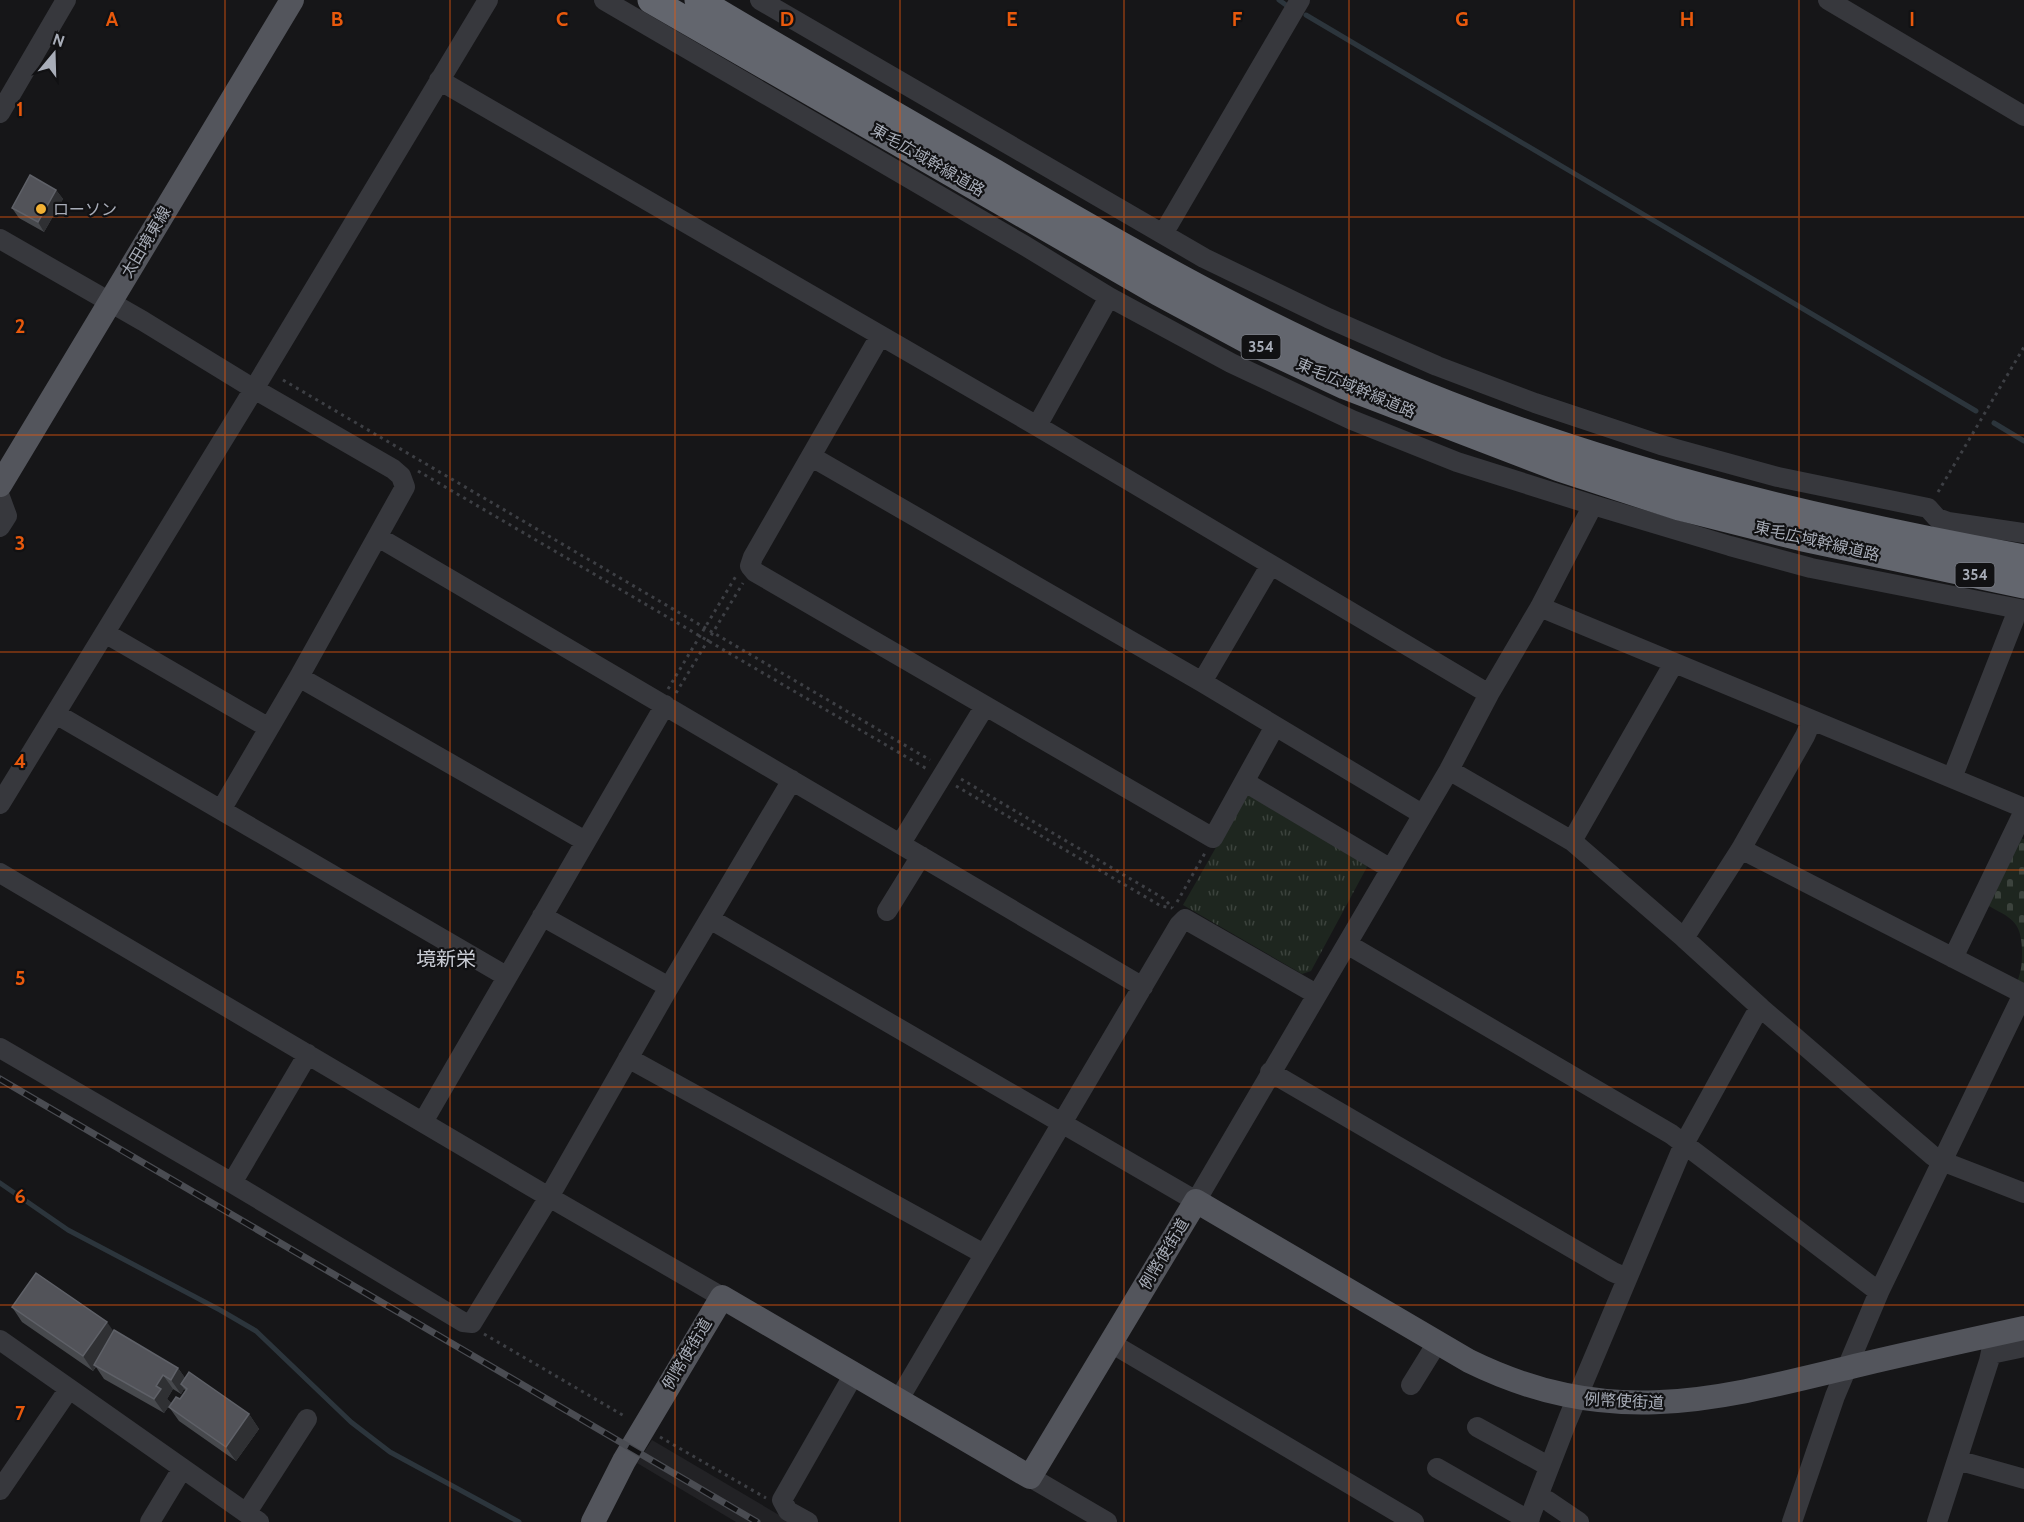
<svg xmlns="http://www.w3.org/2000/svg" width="2024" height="1522" font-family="Cabin,'Noto Sans JP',sans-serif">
	<defs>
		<pattern id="cemetery-stones" width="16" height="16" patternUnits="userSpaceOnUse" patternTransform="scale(1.5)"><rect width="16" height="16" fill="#1e261f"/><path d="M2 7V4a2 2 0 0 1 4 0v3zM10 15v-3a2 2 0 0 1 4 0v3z" fill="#3c433d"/></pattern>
		<pattern id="park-tufts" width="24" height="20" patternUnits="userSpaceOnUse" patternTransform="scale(1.5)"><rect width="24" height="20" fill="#1e261f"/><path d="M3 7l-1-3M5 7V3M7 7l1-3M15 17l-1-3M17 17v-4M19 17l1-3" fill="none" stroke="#3c433d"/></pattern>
	</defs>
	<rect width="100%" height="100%" fill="#161618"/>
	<path fill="#222225" d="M652,1440l139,82h-55l-99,-59z"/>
	<path fill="url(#cemetery-stones)" d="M2020,838l4,1v146l-7,-3c5,-12 5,-20 5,-33 -1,-29 -12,-31 -35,-44z"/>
	<path fill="url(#park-tufts)" d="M1254,794l112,67 1,6 -56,104 -9,3 -119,-69 63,-110z"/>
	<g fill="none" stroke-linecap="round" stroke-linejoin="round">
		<path stroke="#2c353c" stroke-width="5" d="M1279,0l7,5
			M1306,15l670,396
			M1994,423l30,18
			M0,1183l68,47 152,80 36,21 95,91 39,30 129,70"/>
		<path stroke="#3d3f44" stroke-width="3" stroke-dasharray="3 4.5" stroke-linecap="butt" d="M283,380l647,380
			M418,471l509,298
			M1938,492l86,-145
			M668,689l68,-113
			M676,693l67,-110
			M961,779l202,119 10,10
			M956,786l205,120 11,2
			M1177,902l28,-49
			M484,1334l142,83
			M660,1437l106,61"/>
		<path stroke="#37383d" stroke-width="20" d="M604,0l418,244 87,53 122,66 121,57 105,42 136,43 137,41 81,22 213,42
			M760,0l444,258 124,60 109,48 98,37 126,42 117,32 150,31 9,10 11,4 76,11
			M1828,0l196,116
			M439,80l598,346 452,268
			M0,113l66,-113
			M1163,234l137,-234
			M0,239l143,82 111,68 139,80 8,7 4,11 -106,190 -78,133
			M880,336l-127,221 -3,9 5,6 458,266 62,-112
			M1037,426l72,-129
			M812,457l390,225 220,132
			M0,497l7,19 -7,11
			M378,537l765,450
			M1540,607l484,201
			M105,633l164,95
			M299,677l286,164
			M1202,682l68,-116
			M56,714l450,262
			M1449,770l123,71 112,97 77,70 172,148 19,9 72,28
			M1952,778l62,-158 2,-11
			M1245,782l146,87
			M0,804l254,-415 234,-389
			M1572,841l102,-178
			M901,843l84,-137
			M1741,849l283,145
			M0,873l549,324 173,100
			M887,911l34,-55
			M542,916l127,71
			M710,919l486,282 253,-431 40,-76 51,-87 53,-102
			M1684,938l57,-89 64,-113 7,-16
			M1347,944l324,190 208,158
			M1953,958l71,-147
			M0,1048l232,135 231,139 9,1 77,-126 120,-210 123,-207
			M628,1058l356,196
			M1270,1072l343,200 14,6
			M423,1122l242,-417
			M232,1183l76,-129
			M0,1340l259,182
			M1111,1343l303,179
			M1991,1354l33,-7
			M1411,1385l26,-42
			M899,1399l280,-474 6,-6 131,75
			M1477,1427l64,35 9,3
			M1957,1460l67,19
			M1437,1468l84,48 9,2
			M1030,1477l77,45
			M0,1490l69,-101
			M1538,1498l10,3 31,21
			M247,1512l60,-93
			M150,1522l32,-53
			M808,1522l-20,-11 -6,-11 72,-126
			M1528,1522l40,-103 116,-275 70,-127 7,-9
			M1792,1522l43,-126 44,-104 144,-298
			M1937,1522l52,-161 3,-14 -2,-12"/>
		<path stroke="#53555c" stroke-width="24" d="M0,485l292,-485
			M593,1522l31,-61 98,-164 308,180 166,-276 273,160c141,69 246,39 390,4 55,-13 110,-25 165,-37"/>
		<path stroke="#63666e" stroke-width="27" d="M651,0l507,292 93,50 94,44 214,82 120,39 124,31 221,47
			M698,0c98,59 197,115 296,172 147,86 294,170 454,232 186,73 380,118 576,154"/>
		<defs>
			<path id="rail" d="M0,1079l757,443"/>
		</defs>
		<use href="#rail" stroke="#4a4c52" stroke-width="7"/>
		<use href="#rail" stroke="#111113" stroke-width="4.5" stroke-dasharray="14" stroke-linecap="butt"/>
	</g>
	<path fill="#47494d" d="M56,190l7,9 -19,33 -25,-14 -7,-10z
		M12,1307l101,25 65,36 7,10 64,36 10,15 -23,32 -57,-40 -10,-14 11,-8 6,-8 -2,-2 -3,5 -8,-5 -6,10 4,4 -7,10 -60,-34 -8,-12 -3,4 -71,-49z"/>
	<path fill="#2f3033" d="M56,190l7,9 -19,33 -6,-10z
		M107,1322l10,14 -23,29 2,1 -3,5 -10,-15z
		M178,1368l10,14 -7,2 3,5 -3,5 -10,-14z
		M163,1375l10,14 -6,10 4,4 -7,10 -10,-14 2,-13z
		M249,1414l10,15 -23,32 -10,-14z"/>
	<path fill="#525359" stroke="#5f6168" stroke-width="1.5" d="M30,175l26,15 -18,32 -26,-14z
		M36,1273l71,49 -24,34 -71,-49z
		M114,1330l64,38 -7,12 -8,-5 -7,11 5,3 -7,10 -60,-34z
		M189,1372l60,42 -23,33 -57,-40 7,-10 4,2 7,-10 -6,-5z"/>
	<path fill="none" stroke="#e8590c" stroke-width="1.5" stroke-opacity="0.55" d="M225,0v1522M450,0v1522M675,0v1522M900,0v1522M1124,0v1522M1349,0v1522M1574,0v1522M1799,0v1522M0,217h2024M0,435h2024M0,652h2024M0,870h2024M0,1087h2024M0,1305h2024"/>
	<circle fill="#f2b134" stroke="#111113" stroke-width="2" cx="41" cy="209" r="6"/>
	<g text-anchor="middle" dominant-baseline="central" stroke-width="4.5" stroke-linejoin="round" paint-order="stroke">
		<g fill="#111113" stroke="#7b7e86" stroke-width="1.5">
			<rect x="1241.5" y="335" width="39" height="24" rx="4.5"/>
			<rect x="1955.5" y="563" width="39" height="24" rx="4.5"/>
		</g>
		<g font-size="15" font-weight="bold" fill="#a8adb8">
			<text x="1261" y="347">354</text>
			<text x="1975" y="575">354</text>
		</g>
		<g font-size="16" fill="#a8adb8" stroke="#111113">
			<text transform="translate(928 160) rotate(30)">東毛広域幹線道路</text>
			<text transform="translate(146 242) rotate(-59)">太田境東線</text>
			<text transform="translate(1356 388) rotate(23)">東毛広域幹線道路</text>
			<text transform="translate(1817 541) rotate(13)">東毛広域幹線道路</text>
			<text transform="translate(1164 1254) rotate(-59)">例幣使街道</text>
			<text transform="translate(687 1354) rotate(-59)">例幣使街道</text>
			<text transform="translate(1624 1401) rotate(3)">例幣使街道</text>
		</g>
		<g font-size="16" fill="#a8adb8" stroke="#111113" text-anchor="start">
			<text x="53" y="209">ローソン</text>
		</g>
		<g font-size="20" fill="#c9ccd4" stroke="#111113">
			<text x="446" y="959">境新栄</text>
		</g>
	</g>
	<g font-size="20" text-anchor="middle" font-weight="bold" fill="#e8590c" stroke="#111113" stroke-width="4.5" stroke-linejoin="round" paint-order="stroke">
		<text x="112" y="26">A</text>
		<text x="337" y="26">B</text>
		<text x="562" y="26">C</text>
		<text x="787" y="26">D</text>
		<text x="1012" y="26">E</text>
		<text x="1237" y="26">F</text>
		<text x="1462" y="26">G</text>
		<text x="1687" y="26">H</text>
		<text x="1912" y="26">I</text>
		<text x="20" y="116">1</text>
		<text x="20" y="333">2</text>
		<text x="20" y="550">3</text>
		<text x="20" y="768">4</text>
		<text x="20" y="985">5</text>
		<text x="20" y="1203">6</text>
		<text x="20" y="1420">7</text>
	</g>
	<g transform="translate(54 54) rotate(19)" stroke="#111113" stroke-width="4.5" paint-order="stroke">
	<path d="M0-4.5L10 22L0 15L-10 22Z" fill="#a8adb8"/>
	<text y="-9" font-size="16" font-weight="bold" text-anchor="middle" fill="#a8adb8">N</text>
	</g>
</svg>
